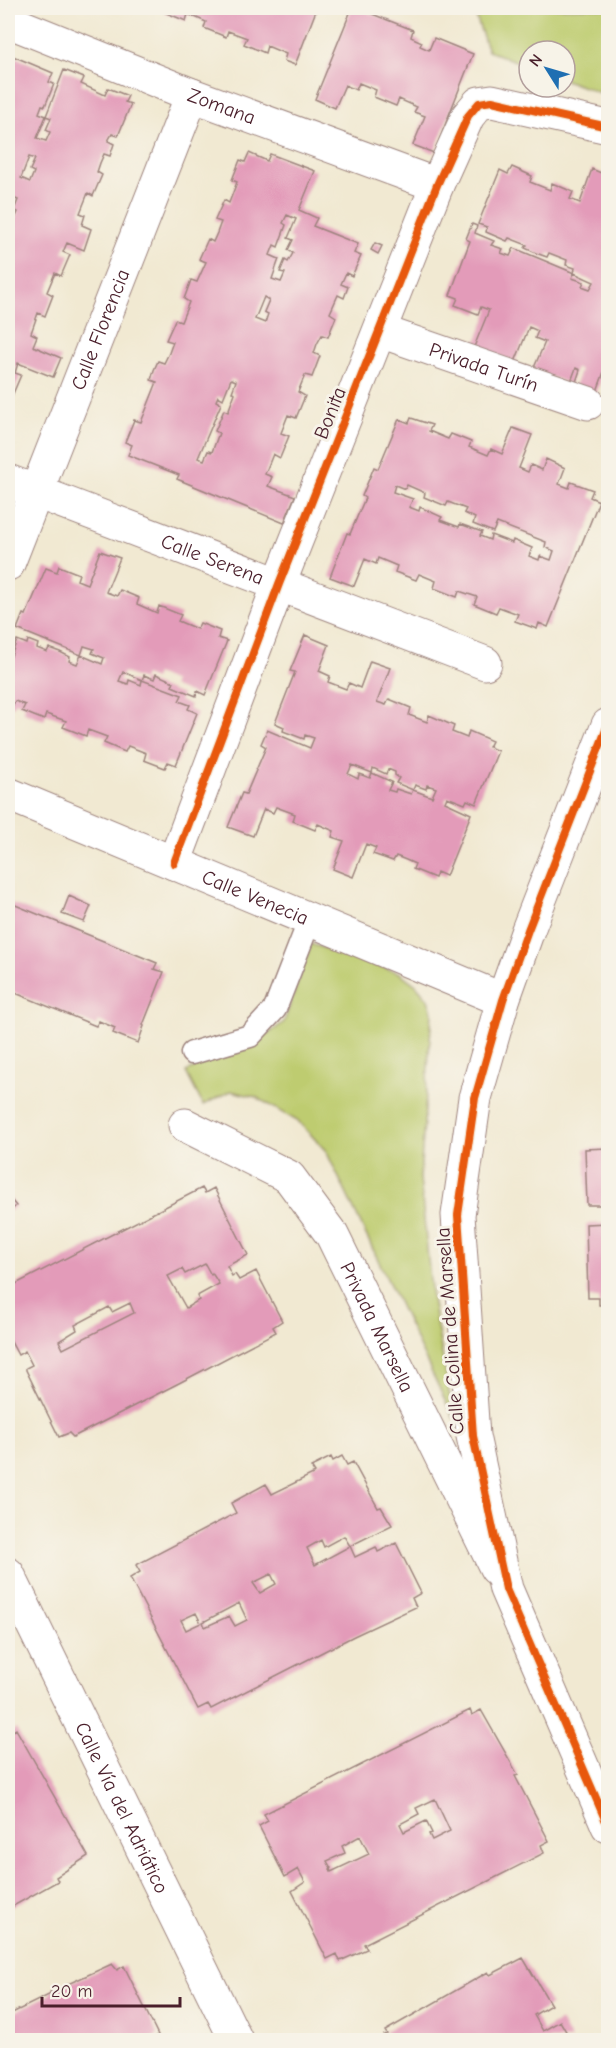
<svg xmlns="http://www.w3.org/2000/svg" width="616" height="2048" font-family="'Comic Neue',sans-serif">
	<rect width="100%" height="100%" fill="#f7f3e8"/>
	<filter id="ink" filterUnits="userSpaceOnUse"><feTurbulence type="fractalNoise" baseFrequency=".0167" numOctaves="2"/><feDisplacementMap in="SourceGraphic" scale="12" xChannelSelector="R" yChannelSelector="G"/><feConvolveMatrix kernelMatrix="1 2 1 2 8 2 1 2 1" color-interpolation-filters="sRGB"/></filter>
	<filter id="wash" filterUnits="userSpaceOnUse"><feTurbulence type="fractalNoise" baseFrequency=".008" numOctaves="4" result="noise"/><feDisplacementMap in="SourceGraphic" scale="24" xChannelSelector="R" yChannelSelector="G"/><feGaussianBlur stdDeviation="1.35" result="paint"/><feColorMatrix in="noise" values="0 0 0 0 0 0 0 0 0 0 0 0 0 0 0 0 0 1.4 0 .05"/><feComposite in="paint" operator="in"/></filter>
	<g filter="url(#wash)">
		<rect width="100%" height="100%" fill="#f1e9d2"/>
		<path fill="#becc6f" stroke="#84764d" stroke-width="1.5" d="M473,8h135v88l-43,-16v-29h-36v15l-41,-15z
			M311,944l89,29 16,12 12,14 4,13 -12,166 12,121 22,120 -128,-268 -27,-29 -43,-25 -25,-6 -28,14 -17,-33 82,-38 16,-12z"/>
		<g id="blocks">
			<path fill="#e39bb9" fill-rule="evenodd" d="M166,8h151l-22,57 -11,-4 2,-7 -19,-8 -2,7 -21,-9 3,-6 -19,-7 -2,6 -22,-9 2,-6 -18,-8 -2,7 -22,-9z
				M352,8h5l56,22 -2,7 11,5 -2,4 9,4 5,-12 39,16 -39,99 -21,-8 12,-29 -11,-4 3,-5 -18,-8 -3,7 -22,-9 2,-7 -17,-7 -3,7 -11,-5 -10,23 -20,-9z
				M8,54l45,19 -4,9 5,2 -9,22 -3,-1 -3,8 7,3 -9,22 9,3 4,-9 -4,-2 5,-12 -5,-2 18,-46 20,8 -3,6 24,11 3,-7 20,8 -3,6 6,2 -13,32 -6,-2 -4,7 6,3 -4,12 -6,-2 -4,9 -3,9 5,3 -9,21 -5,-3 -8,20 5,2 -3,10 9,4 -7,21 -17,-7 -4,9 7,3 -9,21 -6,-3 -8,19 6,3 -8,21 -7,-3 -7,20 6,3 -4,10 28,12 -8,19 -35,-14 -3,10 6,2 -9,21 -4,-2v-176l6,3 4,-9 -4,-2 4,-10 -5,-2 -5,13zM29,157l6,2 -5,11 4,2 -4,10 -9,-4z
				M249,153l18,8 3,-7 45,17 -16,39 18,8 -4,8 45,18 -4,9 7,3 -9,20 -6,-3 -5,11 7,3 -4,11 -6,-3 -8,18 6,4 -8,20 -6,-2 -5,9 -3,9 6,3 -8,21 -7,-2 -7,17 7,4 -9,22 -8,-3 -7,18 8,3 -9,22 -7,-4 -8,20 7,3 -4,9 27,10 -11,27 -107,-44 2,-4 -51,-20 4,-10 -7,-3 9,-22 7,2 3,-7 13,-33 -6,-2 3,-10 4,-9 6,2 5,-10 4,-11 -7,-2 9,-20 6,2 8,-20 -5,-3 7,-19 6,2 9,-20 -7,-3 9,-20 5,3 4,-9 4,-11 -6,-2 9,-20 5,3 8,-21 -5,-2 8,-20 5,2zM287,215l9,4 -8,19 5,2 -5,10 5,3 -5,9 -3,-2 -5,12 5,1 -4,9 -9,-3 7,-20 -9,-4 4,-10 4,2 8,-22 -3,-2zM264,297l5,3 -5,12 4,2 -3,9 -10,-4zM231,379l5,2 -4,11 3,1 -7,19 -4,-2 -9,21 4,2 -7,19 -4,-1 -4,9 -6,-2 23,-54 -5,-3 2,-5 5,3z
				M512,167l20,9 -2,6 20,8 2,-7 21,9 -3,7 10,4 12,-34 16,7v185l-12,33 -21,-9 5,-15 -4,-2 -6,16 -37,-14 12,-28 -10,-4 3,-7 -9,-4 -14,35 -41,-15 15,-37 -8,-3 -3,7 -23,-9 3,-7 -8,-3 20,-54 -4,-2 6,-15 5,2 -2,7 19,8 -3,4 12,4 -2,4 9,3 4,-8 60,25 -2,5 12,4 -2,4 8,3 4,-7 -20,-9 1,-5 -9,-3 1,-5 -18,-7 -2,4 -11,-4 -11,-5 2,-3 -18,-7 -2,3 -21,-9 1,-5 -9,-3 22,-54 8,4z
				M375,243l7,3 -4,8 -7,-4z
				M411,418l21,7 -3,6 19,8 3,-5 20,8 -2,5 19,8 3,-6 11,5 11,-26 19,7 -13,33 9,4 3,-7 11,5 4,-11 19,9 -6,16 10,4 2,-6 22,8 -3,7 9,4 -51,126 -9,-4 -2,6 -22,-8 3,-7 -19,-7 -3,6 -22,-9 3,-7 -18,-6 -2,6 -23,-9 2,-7 -17,-7 -3,6 -21,-8 2,-6 -19,-8 -2,6 -11,-5 -11,27 -24,-9 17,-44 3,1 15,-36 -3,-2 12,-29 4,2 21,-50 10,4zM395,485l10,4 2,-4 18,8 -1,4 22,9 2,-4 18,7 -2,4 11,5 -2,6 20,8 4,-9 49,19 -1,5 9,4 -3,9 -11,-4 -1,4 -10,-4 3,-8 -19,-8 -1,3 -21,-8 -1,5 -10,-4 2,-4 -22,-8 -1,3 -19,-7 2,-3 -22,-10 -1,4 -10,-4 4,-8 -20,-7z
				M100,551l20,7 -14,34 11,4 3,-6 19,8 -2,6 20,9 2,-7 22,9 -3,6 19,8 3,-6 20,8 -2,7 9,3 -22,54 -8,-4 -1,5 -24,-10 2,-4 -18,-8 -2,5 -10,-4 -2,5 -19,-8 -4,9 9,3 1,-4 12,5 1,-5 40,15 -3,6 11,4 -2,4 9,4 -21,52 -8,-3 -3,6 -21,-8 2,-7 -18,-7 -3,6 -21,-9 3,-6 -19,-7 -2,6 -23,-9 3,-6 -20,-7 -2,6 -10,-4 -12,-5 3,-6 -10,-4 -3,6 -4,-2v-41l9,-24 10,4 1,-4 10,4 -1,4 10,4 2,-4 11,4 10,5 -1,4 8,3 4,-9 21,9 2,-6 -12,-5 2,-4 -10,-3 -3,9 -64,-26 6,-15 3,1 20,-47 11,4 2,-6 20,8 -2,6 10,4z
				M305,635l24,10 -10,26 11,5 -2,6 18,7 3,-6 11,5 10,-27 20,7 -13,34 9,3 3,-6 22,9 -2,7 18,7 2,-7 25,11 -2,6 15,6 2,-7 23,10 -3,6 9,4 -22,53 -9,-4 -2,4 -18,-7 -2,5 26,12 -25,62 -9,-4 -2,6 -22,-9 2,-5 -9,-4 -10,-4 -3,5 -20,-7 3,-6 -10,-4 -13,33 -20,-8 11,-28 -12,-4 2,-6 -7,-3 -9,-4 -3,6 -22,-9 2,-7 -19,-7 -3,6 -9,-4 -11,27 -25,-9 14,-34 4,1 20,-47 -5,-3 6,-14 43,18 4,-10 -9,-3 -1,4 -21,-8 1,-4 -9,-4 20,-51 -5,-1zM352,765l20,8 1,-5 13,6 2,-5 7,3v3l4,3 -3,5 17,7 2,-5 11,4 1,-4 9,3 -4,9 -19,-7 -2,4 -15,-5 -1,3 -7,-2 4,-8 -20,-9 -2,5 -11,-4 -1,5 -10,-5z
				M69,896l22,10 -7,16 -22,-8z
				M8,902l149,61 -3,6 10,3 -21,53 1,1 -6,17 -25,-10 2,-5 -16,-7 -3,5 -88,-36z
				M608,1148v65h-4v-8h-17l-2,-56z
				M202,1188l3,5 9,-5 34,67 -21,11 5,10 3,-2 4,6 17,-9 26,50 -9,6 3,5 -97,51 -106,54 -4,-4 -10,4 -33,-67v-2l6,-3 -7,-14 -7,4 -10,-19v-48zM205,1264l6,11 1,-2 7,11 -22,12 2,4 -13,8 -18,-32 14,-7 3,5zM130,1303l4,10 -71,36 -4,-8 18,-11 -2,-5 34,-18 3,5z
				M8,1196l8,10 -8,7z
				M608,1223v82h-9v-7h-11l-2,-74z
				M342,1456l5,9 6,-3 25,46 3,-1 11,18 -42,21 -6,-10 -20,11 -3,-7 -14,8 8,17 35,-19 5,11 21,-10 2,5 18,-9 25,50 -9,5 4,9 -62,29 -143,73 -3,-5 -10,5 -68,-131 10,-6 -4,-7 100,-52 -5,-10 35,-19 6,10 43,-21 -4,-6 20,-10 2,4zM271,1574l5,10 -16,9 -7,-10zM239,1603l8,17 -12,6 -6,-10 -24,11 -2,-5zM196,1613l5,10 -15,7 -5,-10z
				M470,1710l2,5 9,-5 37,65 -3,1 34,65 -8,4 3,8 -180,91 3,5 -27,12 -3,-7 -10,5 -35,-68 13,-9 -7,-13 -13,8 -26,-51 9,-5 -4,-7zM435,1799l15,32 -18,9 -3,-6 3,-1 -6,-12 -22,11 -4,-8 19,-10 -3,-6zM360,1836l9,18 -38,18 -1,-3 1,-1 -4,-7 18,-8 -3,-7z
				M16,1729l72,127 -32,21 2,4 -50,28v-175z
				M523,1958l28,47 -17,10 9,16 17,-10 11,19h-191l5,-2 -1,-3 3,-1 -2,-3 103,-59 2,3z
				M112,1964l5,6 7,-4 34,69 -6,4 1,1h-145v-25l43,-21 -1,-2z"/>
		</g>
	</g>
	<g filter="url(#ink)">
		<use href="#blocks" fill-opacity="0" stroke="#9e847e" stroke-width="1.5"/>
		<g fill="none" stroke-linecap="round" stroke-linejoin="round">
			<defs>
				<path id="service" d="M192,1053l58,-17 25,-27 35,-90"/>
				<g id="minor">
					<path id="s1" d="M8,21l184,74 245,90"/>
					<path id="s2" d="M380,331l208,72"/>
					<path id="s3" d="M8,481l477,182"/>
					<path id="s4" d="M8,564l184,-469"/>
					<path id="s5" d="M8,794l495,206"/>
					<path d="M174,863l105,-279 158,-399 31,-69 11,-13 13,-2 116,26"/>
					<path id="s6" d="M185,1125l104,52 43,58 164,333"/>
					<path id="s7" d="M8,1574l228,466"/>
				</g>
				<path id="tertiary" d="M608,725l-80,205 -25,70 -28,98 -17,117 15,221 33,153 102,237"/>
			</defs>
			<use href="#service" stroke="#9e847e" stroke-width="25"/>
			<use href="#minor" stroke="#9e847e" stroke-width="35"/>
			<use href="#tertiary" stroke="#9e847e" stroke-width="35"/>
			<use href="#service" stroke="#fff" stroke-width="22"/>
			<use href="#minor" stroke="#fff" stroke-width="33"/>
			<use href="#tertiary" stroke="#fff" stroke-width="33"/>
			<defs>
				<path id="cycleway" d="M608,725l-80,205 -25,70 -28,98 -17,117 15,221 33,153 102,237
					M174,863l105,-279 158,-399 31,-69 11,-13 13,-2 116,26"/>
			</defs>
			<use href="#cycleway" stroke="#f7f3e8" stroke-width="11"/>
			<use href="#cycleway" stroke="#e8590c" stroke-width="8"/>
		</g>
	</g>
	<g text-anchor="middle" dominant-baseline="central" stroke-width="6" stroke-linejoin="round" paint-order="stroke">
		<g font-size="20" fill="#4a1f2b" stroke="#f7f3e8">
			<text stroke="none"><textPath href="#s1" startOffset="230">Zomana</textPath></text>
			<text stroke="none"><textPath href="#s4" startOffset="252">Calle Florencia</textPath></text>
			<text stroke="none"><textPath href="#s2" startOffset="110">Privada Turín</textPath></text>
			<text transform="translate(330 413) rotate(-68)">Bonita</text>
			<text stroke="none"><textPath href="#s3" startOffset="219">Calle Serena</textPath></text>
			<text stroke="none"><textPath href="#s5" startOffset="268">Calle Venecia</textPath></text>
			<text stroke="none"><textPath href="#s6" startOffset="291">Privada Marsella</textPath></text>
			<text transform="translate(450 1331) rotate(-94)">Calle Colina de Marsella</text>
			<text stroke="none"><textPath href="#s7" startOffset="260">Calle Vía del Adriático</textPath></text>
		</g>
	</g>
	<rect width="616" height="2048" fill="none" stroke="#f7f3e8" stroke-width="30"/>
	<g transform="translate(547 69) rotate(307)"><circle r="28" fill="#f7f3e8" stroke="#b29e9c" stroke-width="1.5"/>
	<path d="M0-4.5L10 22L0 15L-10 22Z" fill="#1f6fb2"/>
	<text y="-9" font-size="16" font-weight="bold" text-anchor="middle" fill="#4a1f2b">N</text>
	</g>
	<path d="M42 1997v9h138v-9" fill="none" stroke="#4a1f2b" stroke-width="3"/>
	<text x="51" y="1997" font-size="18" fill="#4a1f2b" stroke="#f7f3e8" stroke-width="4.5" paint-order="stroke">20 m</text>
</svg>
